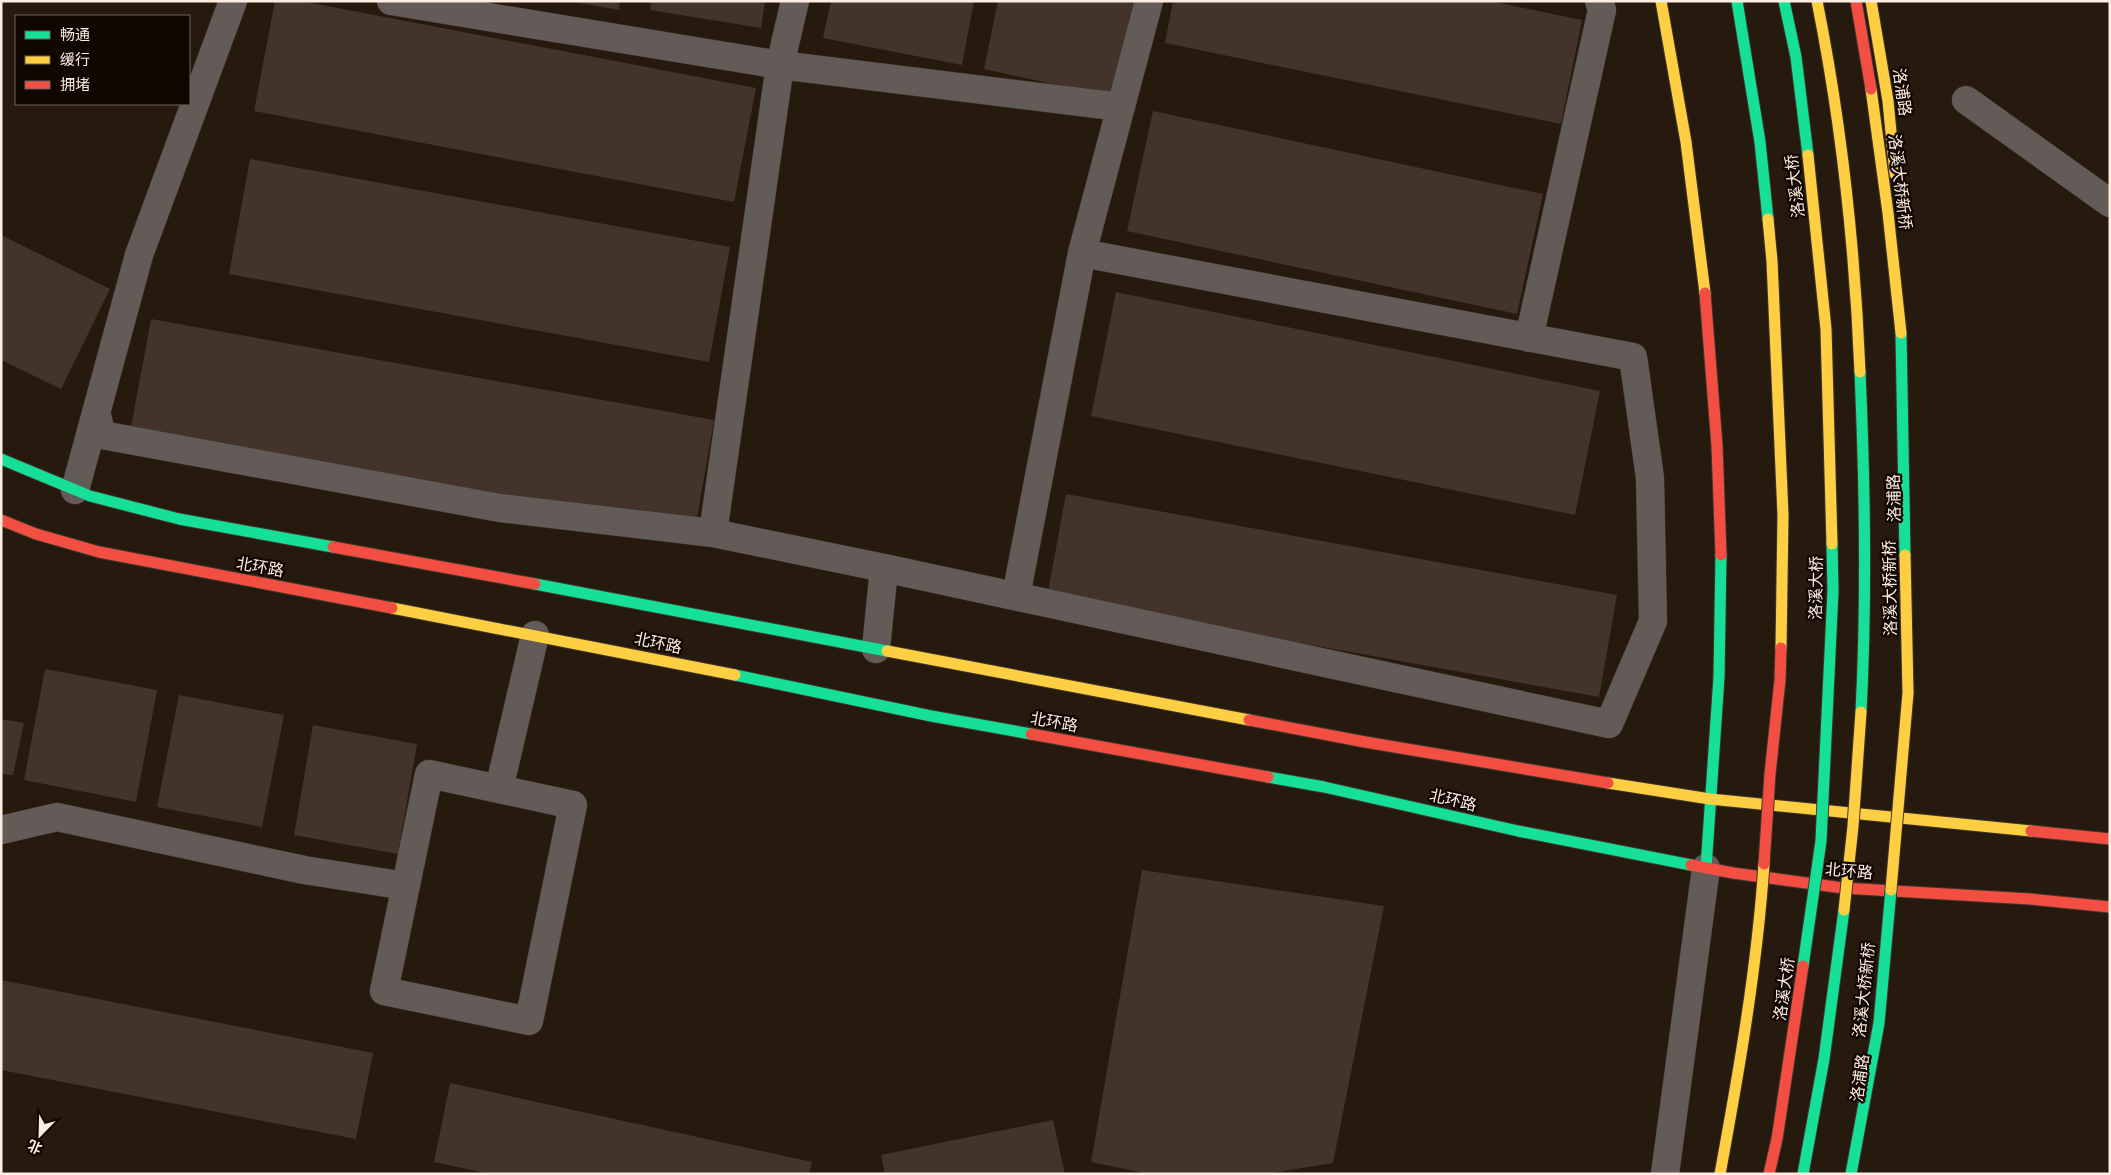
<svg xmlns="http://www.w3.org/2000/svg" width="2111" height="1175" font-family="'Crimson Pro','Noto Sans SC',serif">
	<rect width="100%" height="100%" fill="#26190e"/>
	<path fill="#42342a" d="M275,1h26l455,87 -22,114 -480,-91z
		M569,1h51l-1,9z
		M651,1h114l-4,27 -111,-18z
		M831,1h143l-12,64 -139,-27z
		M998,1h144l-21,98 -137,-30z
		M1173,1h317l92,19 -21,104 -396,-81z
		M1153,111l390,83 -26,120 -390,-83z
		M250,159l480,88 -21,115 -480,-88z
		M1,235l109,54 -49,100 -60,-29z
		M1116,292l484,99 -25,124 -484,-99z
		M151,319l563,101 -20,115 -564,-102z
		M1066,494l551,101 -18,102 -552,-100z
		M45,669l112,21 -21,112 -112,-22z
		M179,695l105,20 -22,112 -105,-20z
		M1,719l23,4 -11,52 -12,-1z
		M313,725l104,19 -19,110 -104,-19z
		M1142,870l242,36 -51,257 -68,11h-116l-58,-12z
		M1,980l372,73 -17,86 -355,-69z
		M450,1083l362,79 -3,12h-319l-56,-12z
		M1053,1120l12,54h-180l-4,-19z"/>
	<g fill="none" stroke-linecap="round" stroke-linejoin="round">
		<defs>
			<path id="street" d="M391,1l389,64 341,42
				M795,1l-15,64 -67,468 171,35
				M1966,100l144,103
				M1529,338l73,-328 -3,-9
				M96,412l6,23 398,73 213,25
				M75,490l64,-235 94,-254
				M1016,596l66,-343 67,-252
				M876,649l8,-81 725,156 44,-103 -3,-143 -17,-121 -551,-104
				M429,774l144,31 -44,216 -145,-30z
				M499,789l36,-154
				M1,830l56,-13 247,53 102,16
				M1665,1174l41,-306"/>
			<path id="fast" d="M1,459l89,37 89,23 154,28
				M535,584l352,67
				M735,675l196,41 100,18
				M1268,777l56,10 194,44 173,34
				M1706,868l13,-191 2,-122"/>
			<path id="slow" d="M1661,1l25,141 19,151
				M1871,1l17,100 7,73
				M392,608l343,67
				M887,651l362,69
				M1608,783l102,16 321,32"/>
			<path id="jam" d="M1705,293l12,153 4,109
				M1,520l35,14 63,18 293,56
				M333,547l202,37
				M1249,720l116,22 243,41
				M1031,734l237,43
				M2031,831l79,8
				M1691,865l42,8 110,15 187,11 80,8"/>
		</defs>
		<use href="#street" stroke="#42372d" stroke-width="29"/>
		<use href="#fast" stroke="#42372d" stroke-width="13"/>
		<use href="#slow" stroke="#42372d" stroke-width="13"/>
		<use href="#jam" stroke="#42372d" stroke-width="13"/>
		<use href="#street" stroke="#625b57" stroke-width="28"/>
		<use href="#fast" stroke="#16e098" stroke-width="11"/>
		<use href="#slow" stroke="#ffcf43" stroke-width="11"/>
		<use href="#jam" stroke="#f24e42" stroke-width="11"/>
		<defs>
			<path id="fast-bridge" d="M1737,1l23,141 8,77
				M1784,1l12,56 12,98
				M1901,333l4,222
				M1860,372c5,113 7,226 1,340
				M1803,966l18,-125 12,-250 -1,-47
				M1803,1174l21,-115 20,-149
				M1851,1174l28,-151 12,-133"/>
			<path id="slow-bridge" d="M1817,1c24,120 38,249 43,371
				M1871,89l17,124 13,120
				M1808,155l18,174 6,215
				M1768,219l4,42 11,254 -2,133
				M1891,890l17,-197 -3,-138
				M1844,910l9,-84 8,-114
				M1720,1174c19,-103 37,-206 44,-310"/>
			<path id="jam-bridge" d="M1856,1l15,88
				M1764,864l6,-90 10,-94 1,-32
				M1769,1174l8,-35 26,-173"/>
		</defs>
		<use href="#fast-bridge" stroke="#42372d" stroke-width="13" stroke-linecap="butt"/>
		<use href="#slow-bridge" stroke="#42372d" stroke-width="13" stroke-linecap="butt"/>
		<use href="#jam-bridge" stroke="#42372d" stroke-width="13" stroke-linecap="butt"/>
		<use href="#fast-bridge" stroke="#16e098" stroke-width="11"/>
		<use href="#slow-bridge" stroke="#ffcf43" stroke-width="11"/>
		<use href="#jam-bridge" stroke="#f24e42" stroke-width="11"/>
	</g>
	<g text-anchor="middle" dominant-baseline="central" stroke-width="4.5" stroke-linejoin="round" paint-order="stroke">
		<g font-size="16" fill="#fdece0" stroke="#100602">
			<text transform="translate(1902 92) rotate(82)">洛浦路</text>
			<text transform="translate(1900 182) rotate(83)">洛溪大桥新桥</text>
			<text transform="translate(1795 186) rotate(-97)">洛溪大桥</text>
			<text transform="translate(1894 498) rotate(-91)">洛浦路</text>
			<text transform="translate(260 567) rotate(10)">北环路</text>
			<text transform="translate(1816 588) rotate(-89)">洛溪大桥</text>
			<text transform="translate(1890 588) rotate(-91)">洛溪大桥新桥</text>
			<text transform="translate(658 643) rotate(12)">北环路</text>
			<text transform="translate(1054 722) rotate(10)">北环路</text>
			<text transform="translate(1453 800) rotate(13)">北环路</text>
			<text transform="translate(1849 871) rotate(5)">北环路</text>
			<text transform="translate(1784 989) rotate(-82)">洛溪大桥</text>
			<text transform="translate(1864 990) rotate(-84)">洛溪大桥新桥</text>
			<text transform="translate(1860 1078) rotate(-82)">洛浦路</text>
		</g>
	</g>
	<rect width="2111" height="1175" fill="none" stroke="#fdece0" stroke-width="5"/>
	<rect x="15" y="15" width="175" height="90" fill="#100602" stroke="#6f625b"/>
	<rect x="25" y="31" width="25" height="8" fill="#16e098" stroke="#6f625b"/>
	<text x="60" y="40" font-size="15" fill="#fdece0">畅通</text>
	<rect x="25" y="56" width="25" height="8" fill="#ffcf43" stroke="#6f625b"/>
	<text x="60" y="65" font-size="15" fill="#fdece0">缓行</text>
	<rect x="25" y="81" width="25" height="8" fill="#f24e42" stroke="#6f625b"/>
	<text x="60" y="90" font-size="15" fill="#fdece0">拥堵</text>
	<g transform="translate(40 1135) rotate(203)" stroke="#100602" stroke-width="4" paint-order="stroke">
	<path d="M0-4L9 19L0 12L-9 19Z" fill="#fdece0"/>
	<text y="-8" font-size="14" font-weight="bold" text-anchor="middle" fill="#fdece0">北</text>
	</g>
</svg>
